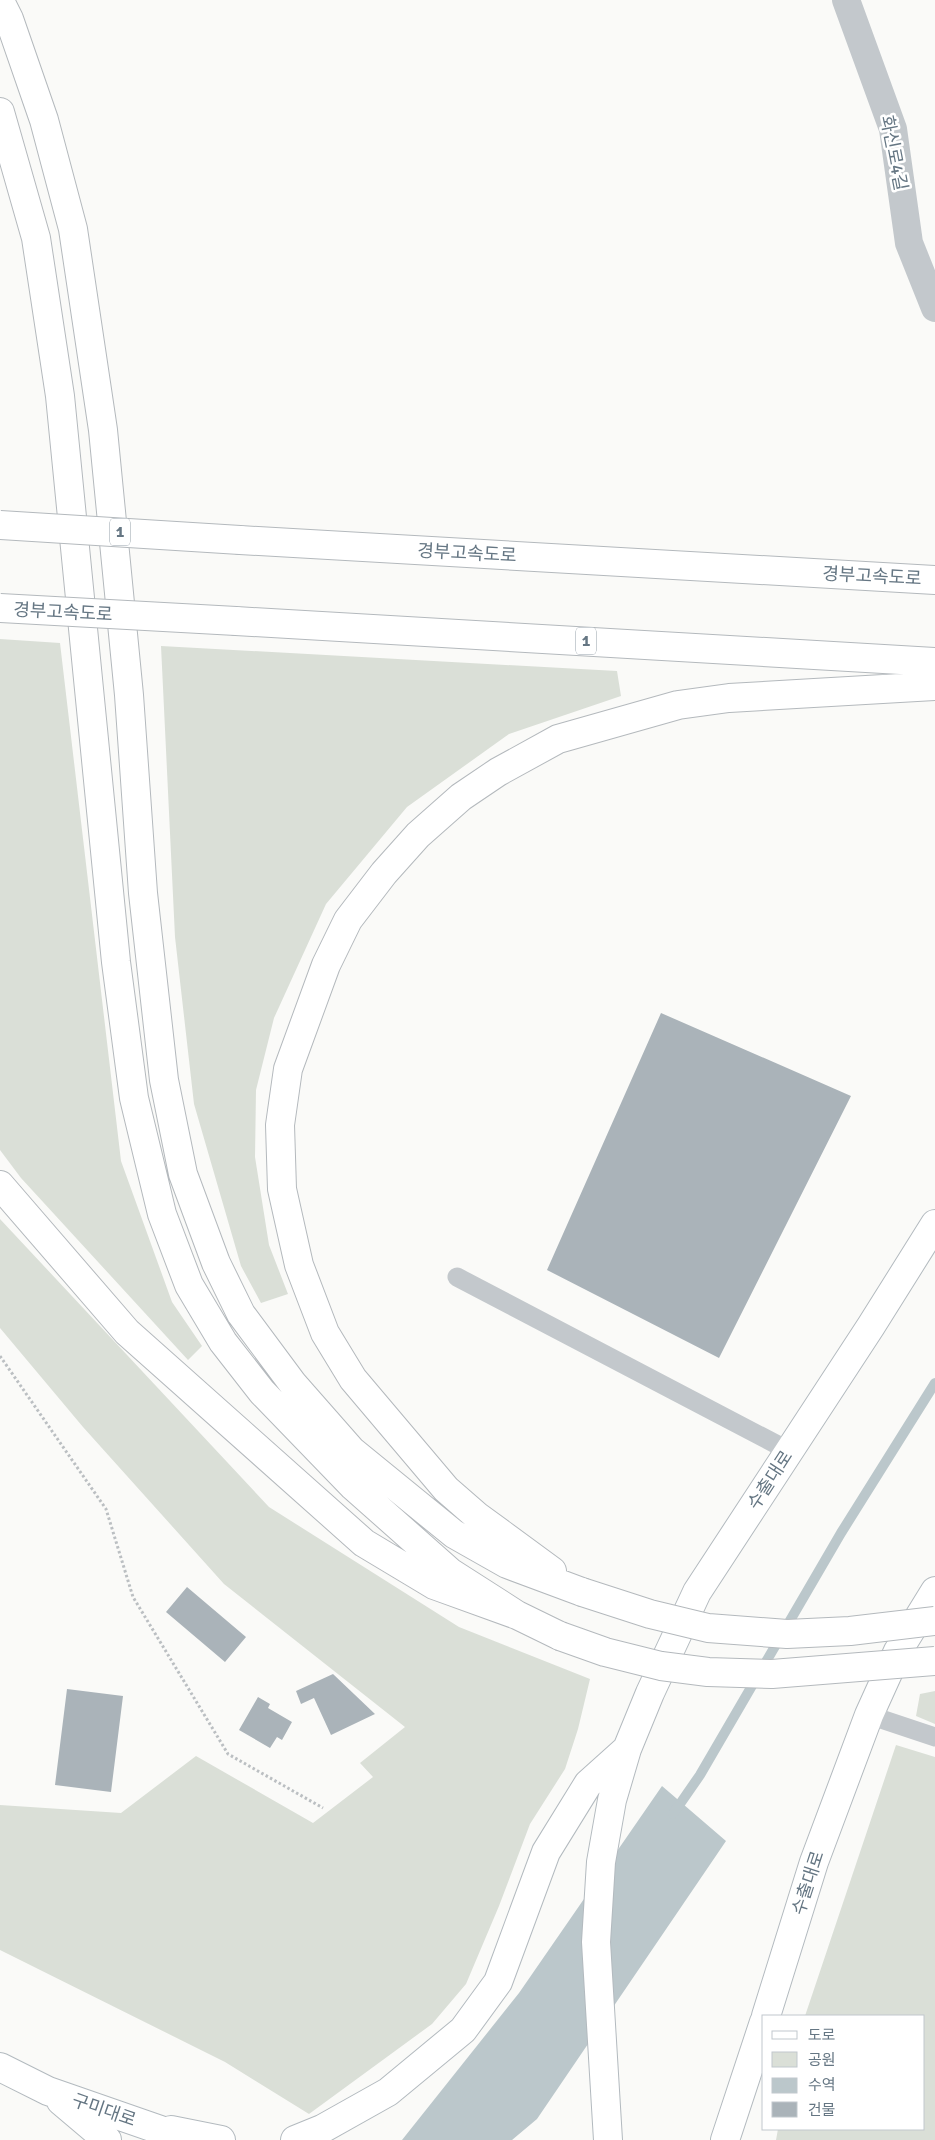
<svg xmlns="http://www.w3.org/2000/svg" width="935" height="2140" font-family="Signika,'Noto Sans KR',sans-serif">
	<rect width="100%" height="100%" fill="#fafaf8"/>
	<path fill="#dadfd7" d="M0,639l60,4 61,518 51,141 30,44 -14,14 -167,-182 -21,-28z
		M161,646l456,25 4,25 -112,38 -102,73 -81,97 -52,114 -18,72 -1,67 14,88 19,49 -27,9 -20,-37 -47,-162 -19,-167z
		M0,1219l269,288 190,120 131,52 -12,50 -13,40 -35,55 -31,82 -33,78 -34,40 -123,90 -84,-52 -225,-112v-145l121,8 75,-57 117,67 60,-46 -13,-14 45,-36 -181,-143 -141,-157 -83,-99z
		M935,1691v33l-19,-8 4,-22z
		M896,1745l39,12v383h-159l2,-11h146v-113h-119z"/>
	<path fill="#bbc7cb" d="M662,1786l64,55 -189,278 -25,21h-110l117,-147z"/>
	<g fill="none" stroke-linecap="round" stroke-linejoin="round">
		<path stroke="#bbc7cb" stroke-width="10" d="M673,1814l27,-39 141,-242 94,-150"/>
	</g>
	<path fill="#aab3b9" d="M661,1013l190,83 -132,262 -172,-88z
		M187,1587l59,50 -21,25 -59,-50z
		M333,1674l42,40 -44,21 -17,-37 -13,6 -5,-13z
		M67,1689l56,7 -12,96 -56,-7z
		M258,1697l12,7 -2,4 24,14 -10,18 -5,-3 -7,11 -31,-18z"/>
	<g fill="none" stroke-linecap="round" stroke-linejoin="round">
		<defs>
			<path id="secondary" d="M766,2016l48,-154 55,-147 29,-64 37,-60
				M0,2067l48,24 141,49
				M61,2101l46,39
				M171,2130l50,10
				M295,2140l27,-11 66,-37 75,-62 35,-48 48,-130 42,-68 39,-35
				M608,2140l-12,-198 5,-80 11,-62 15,-51 23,-56 47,-101 174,-266 64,-102
				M725,2140l39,-118"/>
			<path id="highway" d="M0,1l9,18 35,101 29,109 30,201 26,265 14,198 21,187 19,94 33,89 25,51 52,70 58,66 103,84 53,30 75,28
				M0,112l36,126 24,158 56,566 18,136 28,116 27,71 34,57 39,50 91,94 97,86 67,43
				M240,540l695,40
				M236,621l699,41
				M0,1185l127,147 237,211 70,42 83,30 43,21
				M552,1571l-75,-55 -31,-27 -93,-110 -28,-46 -26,-68 -17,-76 -2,-64 8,-56 38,-104 22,-45 36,-47 34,-38 43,-38 37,-25 60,-33 120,-34 51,-7 206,-12"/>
		</defs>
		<use href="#secondary" stroke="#b3babf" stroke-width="30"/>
		<use href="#highway" stroke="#b4b9bd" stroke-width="30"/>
		<path stroke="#bbbfc2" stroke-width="3" stroke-dasharray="2.5 2.5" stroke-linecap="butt" d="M0,1356l106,153 27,88 95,157 95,54"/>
		<path stroke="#c3c8cc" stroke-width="19" d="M457,1277l332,174
			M869,1715l66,22"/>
		<path stroke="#c3c8cc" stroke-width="28" d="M846,0l47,129 16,114 26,65"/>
		<use href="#secondary" stroke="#fff" stroke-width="28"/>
		<use href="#highway" stroke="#fff" stroke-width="28"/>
		<defs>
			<path id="highway-bridge" d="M0,525l240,15
				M0,608l236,13
				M582,1592l68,22 58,14 79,6 63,-3 85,-10
				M560,1636l45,16 56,14 47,6 64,2 163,-13"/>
		</defs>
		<use href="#highway-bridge" stroke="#b4b9bd" stroke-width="30" stroke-linecap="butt"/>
		<use href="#highway-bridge" stroke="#fff" stroke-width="28"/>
	</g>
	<g text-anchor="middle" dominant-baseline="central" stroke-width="5" stroke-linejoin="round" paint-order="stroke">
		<g fill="#fff" stroke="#939fa8" stroke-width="1">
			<rect x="110" y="518.5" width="20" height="27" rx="4"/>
			<rect x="576" y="627.5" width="20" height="27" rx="4"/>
		</g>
		<g font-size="16" font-weight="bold" fill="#657683">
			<text x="120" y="532">1</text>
			<text x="586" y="641">1</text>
		</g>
		<g font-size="18" fill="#657683" stroke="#fff">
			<text transform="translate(894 153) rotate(79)">화신로4길</text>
			<text transform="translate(467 553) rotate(3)">경부고속도로</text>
			<text transform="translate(872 576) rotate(3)">경부고속도로</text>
			<text transform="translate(63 612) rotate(3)">경부고속도로</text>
			<text transform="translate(770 1480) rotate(-57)">수출대로</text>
			<text transform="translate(808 1883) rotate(-72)">수출대로</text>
			<text transform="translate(104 2110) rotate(19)">구미대로</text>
		</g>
	</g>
	<rect x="762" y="2015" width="162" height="115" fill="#ffffff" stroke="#c1c8cd"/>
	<rect x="772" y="2031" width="25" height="8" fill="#ffffff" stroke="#c1c8cd"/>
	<text x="808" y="2040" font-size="15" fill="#657683">도로</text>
	<rect x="772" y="2052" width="25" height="15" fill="#dadfd7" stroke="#c1c8cd"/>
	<text x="808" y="2065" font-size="15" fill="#657683">공원</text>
	<rect x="772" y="2078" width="25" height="15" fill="#bbc7cb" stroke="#c1c8cd"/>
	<text x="808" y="2090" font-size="15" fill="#657683">수역</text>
	<rect x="772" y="2102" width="25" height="15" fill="#aab3b9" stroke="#c1c8cd"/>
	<text x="808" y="2115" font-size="15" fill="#657683">건물</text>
</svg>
